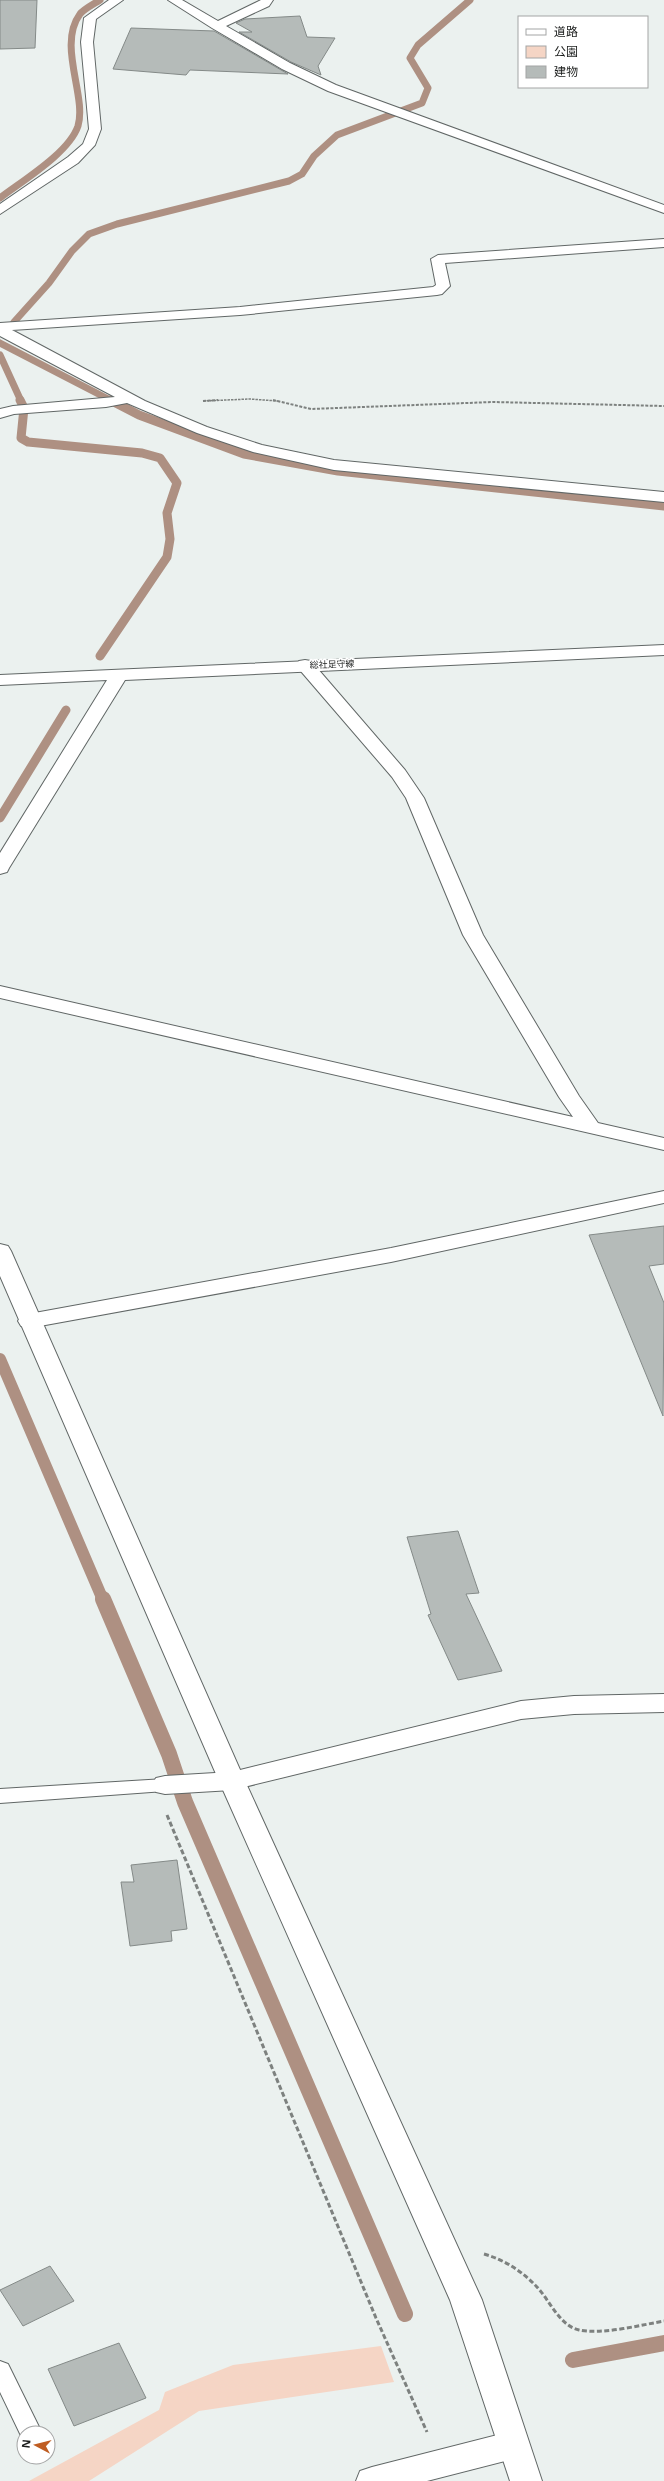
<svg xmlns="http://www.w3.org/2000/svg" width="664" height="2481" font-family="'Noto Sans','Noto Sans JP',sans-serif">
	<rect width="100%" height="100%" fill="#ebf1ef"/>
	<path fill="#f5d5c5" d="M381,2346l13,36 -195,29 -110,70h-60l130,-71 6,-18 68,-27z"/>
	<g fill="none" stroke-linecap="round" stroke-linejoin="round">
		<path stroke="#ae9082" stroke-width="7" d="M0,198c22,-17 69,-45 78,-72 9,-30 -21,-81 2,-112 4,-5 14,-10 20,-14
			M14,322l35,-39 23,-32 17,-17 28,-10 172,-43 13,-7 12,-18 23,-21 85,-32 6,-15 -18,-30 8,-13 52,-45
			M0,343l112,58
			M0,355l21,46"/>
		<path stroke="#ae9082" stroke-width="9" d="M20,400l4,8 -3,30 7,4 114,11 18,5 17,25 -10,30 3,26 -3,18 -67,99
			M110,400l29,15 105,39 94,17 326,35
			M0,818l66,-108"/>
		<path stroke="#ae9082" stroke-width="12" d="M0,1359l103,241"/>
		<path stroke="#ae9082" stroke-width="16" d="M103,1599l66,155 16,48 220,512
			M573,2360l91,-17"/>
	</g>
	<path fill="#b5bbb9" stroke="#848a88" d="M0,0h37l-2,48 -35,1z
		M300,16l7,21 28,1 -17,28 3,9 -30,-13 -52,-30h13l-16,-9 9,-4z
		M131,28l83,3 74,43 -98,-4 -4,5 -73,-6z
		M664,1226v38l-15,2 15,37 -1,113 -74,-181z
		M458,1531l21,62 -13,1 36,77 -44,9 -30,-65 3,-1 -24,-77z
		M177,1860l10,69 -16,2 1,10 -42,5 -9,-64h13l-3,-17z
		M50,2266l24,35 -51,25 -23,-36z
		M119,2343l27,55 -72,28 -26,-57z"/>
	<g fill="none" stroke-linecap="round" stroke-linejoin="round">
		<defs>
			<path id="lane" d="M165,1779l6,1 3,5 -3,5 -6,1 -165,12v-14z
				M0,2361l8,3 34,69h-18l-1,7 -23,-48z"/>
			<path id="street" d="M109,0h14l-27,19 -3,23 8,87 -6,16 -17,18 -78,51v-10l68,-47 15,-13 6,-15 -8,-87 3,-24z
				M168,0h14l36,21 43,-21h12l-4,6 -43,20 64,37 46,22 328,120v8l-336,-122 -46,-22 -70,-41z
				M664,239v8l-219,16 5,23 -8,8 -5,1 -197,20 -228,15 133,71 62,26 55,18 72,15 330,32v10l-330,-32 -81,-18 -56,-19 -70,-30 -21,4 -92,7 -14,4v-9l13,-3 102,-9 -115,-61v-13l240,-16 193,-20 3,-2 -5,-26 7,-4z
				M305,660l6,1 94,109 19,28 59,137 96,161 19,27 66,15v12l-664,-152v-12l573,131 -14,-20 -96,-162 -57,-137 -14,-21 -93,-108 -3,-4 3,-4z
				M664,1191v12l-273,59 -362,66 -8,-2 -3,-5 3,-5 8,-2 362,-66z
				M664,1694v18l-90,2 -53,5 -289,71 -67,4 -9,-2 -4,-7 4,-7 9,-2 67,-4 289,-71 53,-5z
				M513,2431l11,4 5,10 -5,10 -11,4 -86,22h-71l4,-10 12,-4z"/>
			<path id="secondary" d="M664,645v10l-539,25 -116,188 -2,4 -7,2v-21l107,-173 -107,5v-10z
				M0,1244l8,2 3,5 234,530 237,519 60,181h-32l-60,-181 -231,-519 -219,-505z"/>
		</defs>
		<use href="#lane" stroke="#616766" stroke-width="2"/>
		<use href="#street" stroke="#616766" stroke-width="2"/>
		<use href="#secondary" stroke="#616766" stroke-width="2"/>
		<path stroke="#7d817f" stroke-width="1.5" stroke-dasharray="2.5 1" stroke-linecap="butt" d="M203,401l47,-2 28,2"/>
		<path stroke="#7d817f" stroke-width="2" stroke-dasharray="3 1.5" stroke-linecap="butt" d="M273,400l38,9 182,-7 171,4
			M203,401l15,-1"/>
		<path stroke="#7d817f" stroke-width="3" stroke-dasharray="5 2.5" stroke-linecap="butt" d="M167,1815l209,503 51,114
			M484,2254c21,6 39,18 53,33 13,14 23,39 42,43 23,5 62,-5 85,-9"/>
		<use href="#lane" fill="#fff" fill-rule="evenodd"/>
		<use href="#street" fill="#fff" fill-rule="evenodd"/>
		<use href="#secondary" fill="#fff" fill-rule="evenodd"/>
	</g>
	<g text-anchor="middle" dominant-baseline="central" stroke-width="3.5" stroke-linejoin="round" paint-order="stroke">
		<g font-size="9" fill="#1c1e1d" stroke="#fff">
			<text transform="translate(332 664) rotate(-2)">総社足守線</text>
		</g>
	</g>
	<rect x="518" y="16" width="130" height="72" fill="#ffffff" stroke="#a4a5a5"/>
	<rect x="526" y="29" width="20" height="6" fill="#ffffff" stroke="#a4a5a5"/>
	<text x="554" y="36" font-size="12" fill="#1c1e1d">道路</text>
	<rect x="526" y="46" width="20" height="12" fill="#f5d5c5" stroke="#a4a5a5"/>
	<text x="554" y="56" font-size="12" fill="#1c1e1d">公園</text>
	<rect x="526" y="66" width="20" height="12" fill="#b5bbb9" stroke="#a4a5a5"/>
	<text x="554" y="76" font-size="12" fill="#1c1e1d">建物</text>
	<g transform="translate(36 2445) rotate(277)"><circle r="19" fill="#ffffff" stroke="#a4a5a5"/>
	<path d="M0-3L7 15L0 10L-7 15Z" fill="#bf5d22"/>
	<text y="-6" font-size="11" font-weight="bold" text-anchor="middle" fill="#1c1e1d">N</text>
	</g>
</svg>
